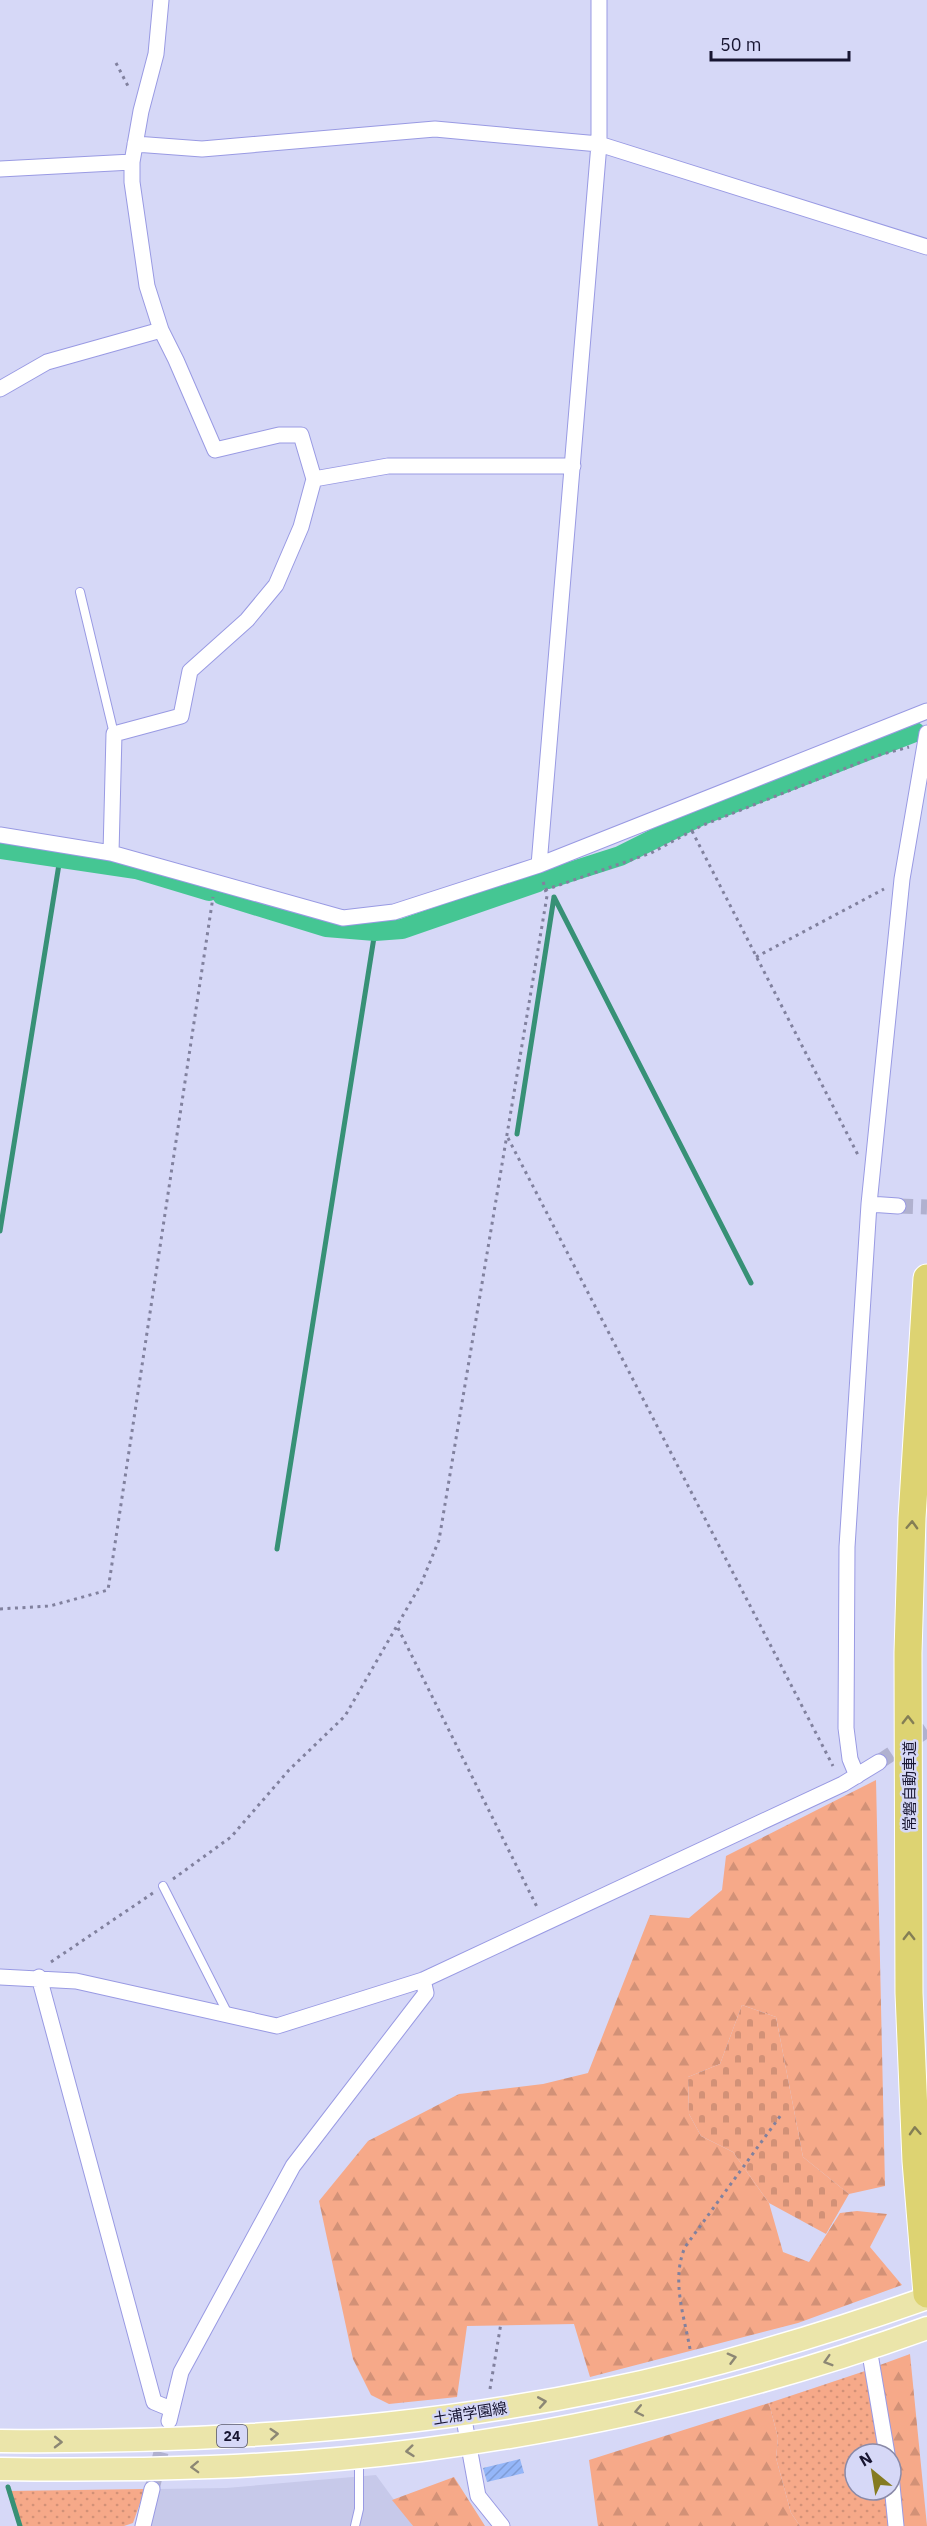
<svg xmlns="http://www.w3.org/2000/svg" width="927" height="2526" font-family="'IBM Plex Sans','Noto Sans JP',sans-serif">
	<defs>
		<pattern id="grass-dots" width="8" height="8" patternUnits="userSpaceOnUse" patternTransform="scale(1.5)"><rect width="8" height="8" fill="#f6a989"/><path d="M2 2h.1M6 6h.1" fill="none" stroke="#d29177" stroke-width="1.8" stroke-linecap="round"/></pattern>
		<pattern id="forest-firs" width="22" height="20" patternUnits="userSpaceOnUse" patternTransform="scale(1.5)"><rect width="22" height="20" fill="#f6a989"/><path d="M5 1l3.5 6h-7zM16 11l3.5 6h-7z" fill="#d29177"/></pattern>
		<pattern id="cemetery-stones" width="16" height="16" patternUnits="userSpaceOnUse" patternTransform="scale(1.5)"><rect width="16" height="16" fill="#f6a989"/><path d="M2 7V4a2 2 0 0 1 4 0v3zM10 15v-3a2 2 0 0 1 4 0v3z" fill="#d29177"/></pattern>
		<pattern id="building-hatch" width="6" height="6" patternUnits="userSpaceOnUse" patternTransform="scale(1.5)"><rect width="6" height="6" fill="#94b6f8"/><path d="M-1 1l2-2M0 6l6-6M5 7l2-2" fill="none" stroke="#7f9cd5"/></pattern>
	</defs>
	<rect width="100%" height="100%" fill="#d6d8f7"/>
	<path fill="#c7c9ea" d="M376,2475l37,51h-263l9,-37 67,-1z"/>
	<path fill="url(#grass-dots)" d="M865,2371l16,83h-26v36h32l3,36h-90l-9,-13 -15,-55 2,-20 -9,-35z
		M145,2489l-12,34 -9,3h-106l-11,-35z"/>
	<path fill="url(#forest-firs)" d="M876,1780l9,406 -36,8 -46,-37 -27,-140 -34,-12 -22,59 -32,13 1,37 12,22 32,16 36,51 14,49 26,10 31,-49 17,-2 30,3 -17,33 32,38 -104,38 -208,54 -16,-53 -107,2 -10,71 -68,7 -18,-9 -18,-36 -34,-158 49,-60 91,-47 84,-10 45,-11 62,-158 39,3 33,-28 4,-34z
		M910,2354l17,172h-24l-23,-161z
		M769,2403l9,35 -2,20 15,55 9,13h-202l-9,-66z
		M454,2477l31,49h-72l-21,-26z"/>
	<path fill="url(#cemetery-stones)" d="M742,2005l34,12 27,140 46,37 -23,40 -57,-31 -36,-51 -32,-16 -12,-22 -1,-37 32,-13z"/>
	<g fill="none" stroke-linecap="round" stroke-linejoin="round">
		<path stroke="#379176" stroke-width="5" d="M554,897l197,386
			M517,1134l37,-237
			M0,1231l60,-373
			M277,1549l98,-618
			M8,2487l12,39"/>
		<path stroke="#45c693" stroke-width="20" d="M0,849l136,20 73,22
			M548,879l72,-23 80,-40 215,-84
			M222,895l104,32 49,4 27,-2 136,-47"/>
	</g>
	<path fill="url(#building-hatch)" d="M520,2459l4,14 -37,9 -4,-14z"/>
	<g fill="none" stroke-linecap="round" stroke-linejoin="round">
		<path stroke="#b0b1cf" stroke-width="15" stroke-dasharray="15 8" stroke-linecap="butt" d="M898,1206l29,1
			M879,1762l48,-32
			M152,2489l14,-57"/>
		<defs>
			<path id="service" d="M80,592l34,142
				M163,1886l66,130
				M355,2526l4,-17v-51"/>
			<path id="minor" d="M135,144l67,5 233,-20 164,15 328,103
				M0,169l132,-7
				M0,389l47,-27 114,-32
				M314,479l74,-13h185
				M0,835l111,18 232,65 51,-6 145,-47 388,-154
				M111,853l3,-119 67,-18 9,-45 57,-51 29,-35 25,-58 13,-48 -13,-44h-22l-64,15 -39,-90 -15,-30 -14,-44 -15,-104v-20l9,-51 15,-57 5,-54
				M539,865l60,-721v-144
				M869,1204l29,2
				M857,1776l-7,-17 -4,-31 1,-181 22,-343 33,-325 25,-146
				M0,1977l76,4 201,45 146,-46 420,-196 36,-22
				M39,1977l115,425 17,7
				M869,2348l18,106
				M463,2414l15,82 24,30
				M169,2421l12,-49 112,-206 133,-173 -3,-13
				M891,2475l5,51
				M143,2526l9,-37"/>
			<path id="primary" d="M0,2441c202,2 405,-10 604,-51 109,-22 218,-55 323,-92
				M0,2469c140,2 282,-1 421,-19 172,-22 343,-63 506,-122"/>
			<path id="motorway" d="M927,1278l-15,240 -4,135 1,340 7,168 11,133"/>
		</defs>
		<use href="#service" stroke="#999ae3" stroke-width="10"/>
		<use href="#minor" stroke="#999ae3" stroke-width="17"/>
		<use href="#primary" stroke="#fff" stroke-width="25"/>
		<use href="#motorway" stroke="#fff" stroke-width="29"/>
		<path stroke="#81819e" stroke-width="3" stroke-dasharray="3 4.5" stroke-linecap="butt" d="M116,63l13,25
			M692,831l166,324
			M545,890l106,-37 50,-27 175,-70 33,-9
			M756,957l128,-68
			M508,1138l325,628
			M0,1609l50,-3 58,-16 105,-693
			M398,1628l140,281
			M173,1879l58,-42 58,-67 56,-54 76,-132 18,-44 108,-644 -4,-15
			M51,1962l102,-69
			M690,2349c-6,-34 -19,-69 -5,-102l96,-132
			M490,2389l11,-66"/>
		<use href="#service" stroke="#fff" stroke-width="8"/>
		<use href="#minor" stroke="#fff" stroke-width="15"/>
		<use href="#primary" stroke="#ebe5aa" stroke-width="22"/>
		<use href="#motorway" stroke="#ddd372" stroke-width="27"/>
	</g>
	<defs><path id="oneway-chevron" d="M-2-3.5L2.5 0L-2 3.5" fill="none" stroke-width="1.6" stroke-linecap="round" stroke-linejoin="round" transform="scale(1.5)"/></defs>
	<g stroke="#847e55">
		<use href="#oneway-chevron" transform="translate(912 1525) rotate(-88)"/>
		<use href="#oneway-chevron" transform="translate(908 1720) rotate(-90)"/>
		<use href="#oneway-chevron" transform="translate(909 1936) rotate(-90)"/>
		<use href="#oneway-chevron" transform="translate(915 2131) rotate(-93)"/>
	</g>
	<g stroke="#8c8774">
		<use href="#oneway-chevron" transform="translate(732 2358) rotate(-15)"/>
		<use href="#oneway-chevron" transform="translate(828 2361) rotate(163)"/>
		<use href="#oneway-chevron" transform="translate(542 2402) rotate(-10)"/>
		<use href="#oneway-chevron" transform="translate(639 2411) rotate(168)"/>
		<use href="#oneway-chevron" transform="translate(274 2434) rotate(-4)"/>
		<use href="#oneway-chevron" transform="translate(58 2442) rotate(1)"/>
		<use href="#oneway-chevron" transform="translate(410 2451) rotate(174)"/>
		<use href="#oneway-chevron" transform="translate(195 2467) rotate(178)"/>
	</g>
	<g text-anchor="middle" dominant-baseline="central" stroke-width="5" stroke-linejoin="round" paint-order="stroke">
		<rect fill="#d6d8f7" stroke="#50506c" stroke-width="1.5" x="217" y="2425" width="30" height="22" rx="4.5"/>
		<g font-size="14" font-weight="bold" fill="#171531">
			<text x="232" y="2436">24</text>
		</g>
		<g font-size="15" fill="#171531" stroke="#d6d8f7">
			<text transform="translate(909 1786) rotate(-90)">常磐自動車道</text>
			<text transform="translate(470 2413) rotate(-9)">土浦学園線</text>
		</g>
	</g>
	<g transform="translate(873 2472) rotate(330)"><circle r="28" fill="#d6d8f7" stroke="#8a8aa8" stroke-width="1.5"/>
	<path d="M0-4.5L10 22L0 15L-10 22Z" fill="#857b21"/>
	<text y="-9" font-size="16" font-weight="bold" text-anchor="middle" fill="#171531">N</text>
	</g>
	<path d="M711 51v9h138v-9" fill="none" stroke="#171531" stroke-width="3"/>
	<text x="720" y="51" font-size="18" fill="#171531" stroke="#d6d8f7" stroke-width="4.5" paint-order="stroke">50 m</text>
</svg>
